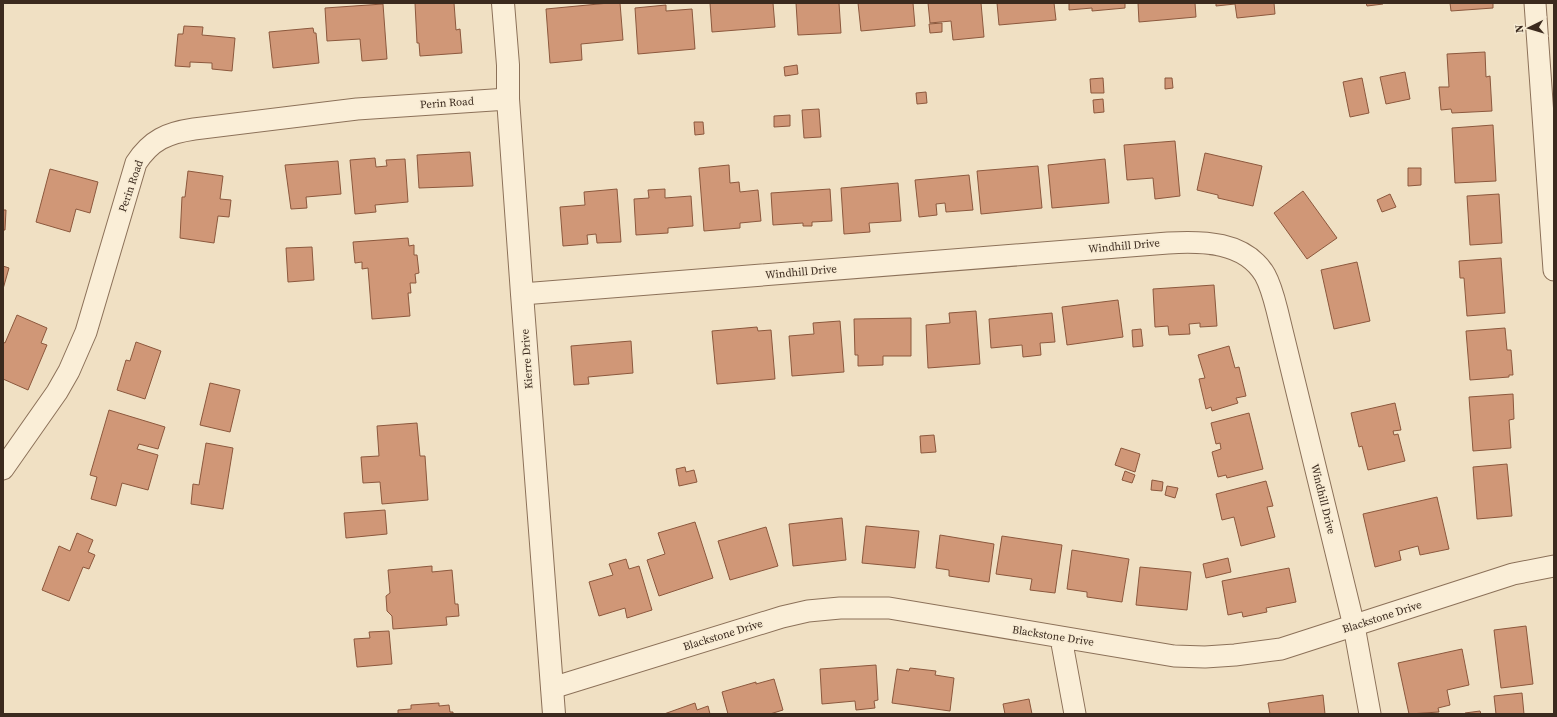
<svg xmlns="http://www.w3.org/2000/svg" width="1557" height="717" font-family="'Source Serif 4',serif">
	<rect width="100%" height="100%" fill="#f0e0c3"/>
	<path fill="#d09777" stroke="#8c583d" d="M415,3h39l2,27 4,-1 2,24 -42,3 -1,-13h-2z
		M609,3h11l3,37 -42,4 1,16 -32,3 -4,-54z
		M710,3h63l2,24 -63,5z
		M796,3h43l2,30 -43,2z
		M858,3h55l2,23 -54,5z
		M928,3h53l3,34 -31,3 -2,-19 -21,2z
		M997,3h57l2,17 -57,5z
		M1069,3h56v5l-33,3v-3l-23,2z
		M1138,3h57l1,14 -57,5z
		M1216,3h58l1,11 -38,4 -2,-14 -19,2z
		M1366,3h17v1l-16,2z
		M1450,3h43v5l-42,3z
		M383,4l4,55 -25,2 -2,-22 -33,2 -2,-33z
		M666,5v6l26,-2 3,40 -57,5 -3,-46z
		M942,23v9l-12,1 -1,-9z
		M184,26l19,1 -1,8 33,3 -3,33 -20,-2v-6l-22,-1v5l-15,-1 3,-32h5z
		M313,28l1,5h2l3,30 -46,5 -4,-36z
		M1485,52l1,25 4,-1 2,35 -40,2 -1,-4 -10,1 -2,-23h10l-2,-33z
		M797,65l1,9 -13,2 -1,-9z
		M1405,72l5,27 -24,5 -6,-27z
		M1103,78l1,15h-13l-1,-14z
		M1165,78h7l1,10 -8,1z
		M1362,78l7,35 -19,4 -7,-35z
		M926,92l1,11 -10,1 -1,-11z
		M1103,99l1,13 -10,1 -1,-13z
		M819,109l2,28 -17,1 -2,-28z
		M790,115v11l-16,1v-11z
		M694,122h9l1,12 -9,1z
		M1493,125l3,56 -41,2 -3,-55z
		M1175,141l5,55 -25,3 -2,-21 -26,2 -3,-35z
		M470,152l3,34 -54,2 -2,-33z
		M1205,153l57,13 -9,40 -35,-8v-3l-21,-5z
		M375,158l1,9 11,-1 -1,-6 19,-1 3,43 -33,3 1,7 -21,2 -5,-54z
		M1105,159l4,44 -57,5 -4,-43z
		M338,161l3,33 -35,3 1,11 -16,1 -6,-44z
		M729,165l1,18 9,-1 1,10 18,-2 3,31 -21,2v5l-36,3 -5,-63z
		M1038,166l4,42 -61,6 -4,-43z
		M1408,168h13v17l-13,1z
		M50,169l48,13 -8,31 -14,-4 -6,23 -34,-10z
		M188,171l35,5 -3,23 11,1 -2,17 -11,-1 -4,27 -34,-5 2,-41h3z
		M969,175l4,35 -27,2 -1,-9 -9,1 1,11 -18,2 -4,-37z
		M898,183l3,38 -32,2 1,9 -26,2 -3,-46z
		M617,189l4,53 -24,1 -1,-9 -9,1 1,9 -25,2 -3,-39 25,-2 -1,-13z
		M665,189v9l26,-2 2,30 -25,2v5l-32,2 -2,-36 15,-1 -1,-8z
		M830,189l2,32 -20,1v4h-9v-3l-30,2 -2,-32z
		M1303,191l34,47 -30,21 -33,-46z
		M1390,194l6,13 -14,5 -5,-12z
		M1499,194l3,49 -32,2 -3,-49z
		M3,210h3l-1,20h-2z
		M408,238l1,8 5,-1v10h3l2,18 -4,1 1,9h-6l1,10h-3l2,23 -38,3 -4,-51 -6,1v-7l-7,1 -2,-21z
		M312,247l2,33 -26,2 -2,-34z
		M1501,258l4,55 -38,3 -3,-38h-4l-1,-17z
		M1357,262l13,59 -36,8 -13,-59z
		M3,266l6,2 -6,21z
		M1214,285l3,41 -17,1v-4l-11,1 1,10 -21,1 -1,-9 -13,1 -2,-38z
		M1118,300l5,37 -56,8 -5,-38z
		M976,311l4,53 -52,4 -2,-43 24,-2 -1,-10z
		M1052,313l3,29 -15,1 1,12 -18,2 -1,-12 -31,3 -2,-29z
		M17,315l30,13 -6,15 6,2 -19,45 -25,-11v-37l2,1z
		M911,318v38h-28v9l-25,1v-11h-3l-1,-36z
		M840,321l4,51 -52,4 -3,-40 25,-2 -1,-11z
		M757,327l1,4 13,-1 4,49 -58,5 -5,-53z
		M1505,328l2,22h4l2,25h-4v2l-39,3 -4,-49z
		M1141,329l2,17 -10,1 -1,-17z
		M631,341l2,32 -45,4 1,7 -15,1 -3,-39z
		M136,342l25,9 -16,48 -28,-9 9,-30 4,1z
		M1229,346l6,22 4,-1 7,29 -10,2 2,5 -26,8 -1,-4 -5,2 -7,-30 6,-1 -7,-23z
		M210,383l30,7 -10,42 -30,-7z
		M1513,394l1,25 -5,1 2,28 -38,3 -4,-54z
		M1395,403l6,27 -8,1 1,4 4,-1 7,27 -37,9 -6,-24 -3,1 -8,-34z
		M109,410l56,17 -7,22 -19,-5 -2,5 21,6 -10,35 -26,-7 -6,23 -25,-7 6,-22 -7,-2z
		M1249,413l14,56 -36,9 -1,-3 -8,2 -6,-25 9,-3 -1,-6 -4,1 -5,-21z
		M417,423l3,33h5l3,44 -46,4 -2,-22 -17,1 -2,-26 18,-1 -2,-30z
		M934,435l2,17 -15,1 -1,-17z
		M206,443l27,5 -10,61 -32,-5 2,-20 6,1z
		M1121,448l19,6 -5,18 -20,-7z
		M1507,464l5,52 -35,3 -4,-52z
		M685,467l1,5 8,-2 3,12 -18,4 -3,-17z
		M1125,471l10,4 -3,8 -10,-3z
		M1152,480l11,2 -1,9 -11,-1z
		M1266,481l7,25 -6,1 8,30 -34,9 -7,-29 -12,3 -6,-26z
		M1167,486l11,2 -3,10 -10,-3z
		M1437,497l12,52 -29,6 -2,-9 -19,5 2,9 -26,7 -12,-53z
		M385,510l2,24 -41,4 -2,-25z
		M842,518l4,42 -53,6 -4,-42z
		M695,522l18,56 -54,18 -12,-36 18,-6 -7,-21z
		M866,526l53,5 -4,37 -53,-5z
		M766,527l12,39 -48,14 -12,-39z
		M77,533l16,7 -5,12 7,3 -6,14 -6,-2 -14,34 -27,-11 17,-44 11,5z
		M940,535l54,9 -5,38 -40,-6v-6l-13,-2z
		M1002,536l60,9 -7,48 -25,-3 2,-11 -36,-5z
		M1072,550l57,9 -7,43 -35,-5v-5l-20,-3z
		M1228,558l3,14 -25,6 -3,-14z
		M626,559l3,10 10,-3 13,44 -25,8 -2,-10 -26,8 -10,-34 24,-7 -4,-11z
		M432,566v6l20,-2 3,34h3l1,12 -13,1 1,8 -54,4 -1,-13 -5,-5 -1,-15 4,-3 -2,-23z
		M1140,567l51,5 -4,38 -51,-5z
		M1289,568l7,34 -30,6 1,4 -24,5 -1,-5 -14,3 -6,-34z
		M1526,626l7,58 -32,4 -7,-58z
		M389,631l3,33 -35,3 -3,-28 16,-1 -1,-6z
		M1462,649l7,36 -22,5 3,15 -12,3 1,4 -30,2 -11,-51z
		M876,665l2,35 -4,1 1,7 -19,2 -1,-9 -33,3 -2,-35z
		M910,668l26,3 -1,4 19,3 -4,33 -58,-8 5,-34 12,2z
		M774,679l9,31 -13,4h-42l-6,-22 34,-10v2z
		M1522,693l2,21h-28l-2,-18z
		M1323,695l2,19h-55l-2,-11z
		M1029,699l3,15h-27l-2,-10z
		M439,703v3l10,-1 1,7h3v2h-55v-4l13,-1v-4z
		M695,703l2,7 11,-4 2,8h-46z
		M1480,711l1,3h-16v-1z"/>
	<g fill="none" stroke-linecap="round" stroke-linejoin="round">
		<defs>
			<path id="minor" d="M1535,3l19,267
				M522,294l646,-51c34,-2 77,-2 97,32 6,11 9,23 12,35l77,316 16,88
				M3,469l54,-77 12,-21 17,-39 50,-169c15,-23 31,-30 58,-34l163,-20 151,-10
				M1061,638l14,76
				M552,688l230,-71 26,-6 32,-3h49l285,48 31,1 30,-2 46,-6 232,-75 41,-8"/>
			<path id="tertiary" d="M503,3l5,62v34l14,195 32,420"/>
		</defs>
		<use href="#minor" stroke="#8c7159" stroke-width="23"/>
		<use href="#tertiary" stroke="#8c7159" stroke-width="24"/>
		<use href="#minor" stroke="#faeed7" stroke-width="21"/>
		<use href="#tertiary" stroke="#faeed7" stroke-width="22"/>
	</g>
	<g text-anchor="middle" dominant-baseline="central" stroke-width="3" stroke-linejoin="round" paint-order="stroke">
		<g font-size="11" fill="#3b2a1e" stroke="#f7ebd3">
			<text transform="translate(447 103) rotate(-4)">Perin Road</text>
			<text transform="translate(131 186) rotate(-71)">Perin Road</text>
			<text transform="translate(1124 246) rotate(-5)">Windhill Drive</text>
			<text transform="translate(801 272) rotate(-5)">Windhill Drive</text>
			<text transform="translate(527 359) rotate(-94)">Kierre Drive</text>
			<text transform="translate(1323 499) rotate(76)">Windhill Drive</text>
			<text transform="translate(1382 617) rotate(-18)">Blackstone Drive</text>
			<text transform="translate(723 635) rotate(-17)">Blackstone Drive</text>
			<text transform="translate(1053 636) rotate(9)">Blackstone Drive</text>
		</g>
	</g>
	<rect width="1557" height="717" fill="none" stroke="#3b2a1e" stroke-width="8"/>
	<g transform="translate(1529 28) rotate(265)" stroke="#f7ebd3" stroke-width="3" paint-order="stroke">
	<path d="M0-3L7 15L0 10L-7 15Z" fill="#3b2a1e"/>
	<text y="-6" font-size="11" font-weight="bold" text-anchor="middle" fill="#3b2a1e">N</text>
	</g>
</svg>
